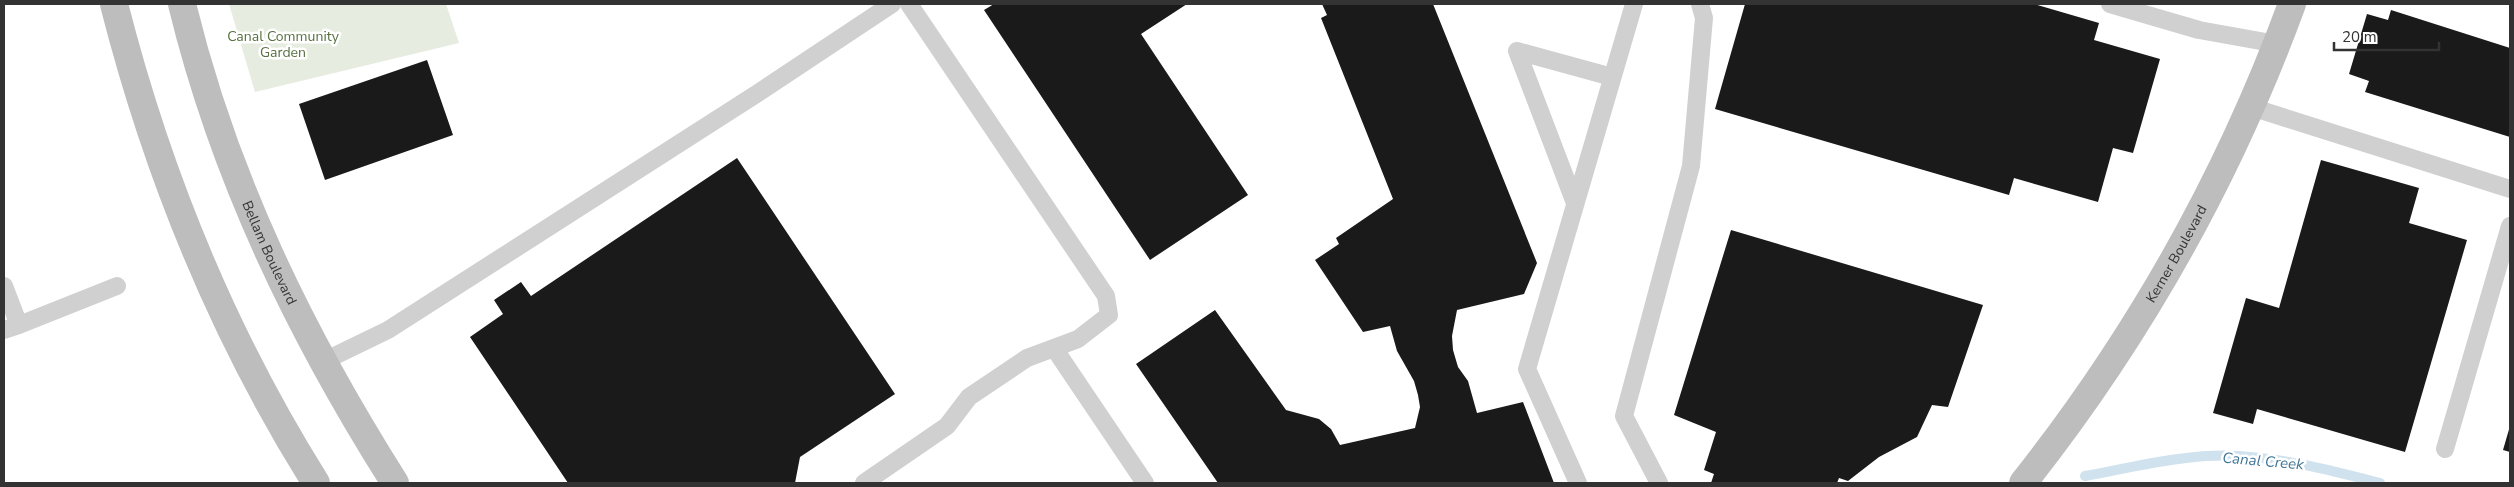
<svg xmlns="http://www.w3.org/2000/svg" width="2514" height="487" font-family="'Nunito Sans',sans-serif">
	<rect width="100%" height="100%" fill="#fff"/>
	<path fill="#e6ecdf" d="M229,4h217l13,39 -204,49z"/>
	<g fill="none" stroke-linecap="round" stroke-linejoin="round">
		<path stroke="#cfe2ee" stroke-width="10" d="M2085,476c50,-9 103,-23 154,-20 49,3 94,15 141,27"/>
	</g>
	<path fill="#1a1a1a" d="M994,4h193l-46,30 107,161 -98,65 -166,-250z
		M1322,4h111l104,259 -13,31 -67,16 -5,26 1,14 5,17 10,14 9,32 46,-11 31,81h-336l-82,-119 79,-54 71,100 33,9 12,10 9,16 75,-17 5,-21 -2,-12 -4,-14 -17,-30 -7,-25 -27,6 -48,-72 24,-16 -3,-6 57,-39 -72,-181 6,-3z
		M1745,4h289l65,19 -5,17 66,19 -27,94 -20,-5 -15,54 -84,-24 -5,17 -294,-86z
		M2391,10l119,38v89l-145,-45 4,-11 -20,-7 18,-60 21,6z
		M427,60l26,75 -128,45 -26,-76z
		M737,158l158,236 -95,63 -5,26h-227l-98,-146 33,-23 -9,-14 27,-18 10,14z
		M2321,160l98,28 -10,35 58,17 -62,212 -148,-43 -4,15 -40,-11 33,-115 33,10z
		M1731,230l252,75 -35,102 -16,-2 -15,32 -38,20 -31,24 -9,-3 -2,5h-126l3,-9 -10,-4 12,-38 -42,-17z
		M2510,426v26l-7,-2z"/>
	<g fill="none" stroke-linecap="round" stroke-linejoin="round">
		<path stroke="#d0d0d0" stroke-width="18" d="M909,4l197,292 3,19 -31,24 -24,9
			M2110,4l89,26 78,14
			M2251,107l259,82
			M1575,203l-58,-152 95,26
			M4,286l15,39 -15,5
			M19,325l98,-39
			M322,362l66,-32 370,-237 134,-89
			M2445,449l65,-223
			M864,483l83,-57 22,-29 58,-39 27,-10 91,135
			M1578,483l-51,-114 107,-365
			M1659,483l-35,-67 67,-250 13,-148 -4,-14"/>
		<g stroke="#bdbdbd" stroke-width="28">
			<path d="M114,4c43,169 109,331 202,479"/>
			<path id="s1" d="M182,4c42,173 118,329 213,479"/>
			<path id="s2" d="M2023,483c114,-144 206,-307 269,-479"/>
		</g>
	</g>
	<g text-anchor="middle" dominant-baseline="central" stroke-width="5" stroke-linejoin="round" paint-order="stroke">
		<g font-size="14" fill="#56703f" stroke="#fff">
			<text x="283" y="36">Canal Community<tspan x="283" dy="16">Garden</tspan></text>
		</g>
		<g font-size="14" fill="#333" stroke="#fff">
			<text stroke="none"><textPath href="#s1" startOffset="264">Bellam Boulevard</textPath></text>
			<text stroke="none"><textPath href="#s2" startOffset="276">Kerner Boulevard</textPath></text>
		</g>
		<g font-size="15" font-style="italic" fill="#3f7597" stroke="#fff">
			<text transform="translate(2263 461) rotate(5)">Canal Creek</text>
		</g>
	</g>
	<rect width="2514" height="487" fill="none" stroke="#333333" stroke-width="10"/>
	<path d="M2334 42v8h105v-8" fill="none" stroke="#333333" stroke-width="2.5"/>
	<text x="2342" y="42" font-size="15" fill="#333333" stroke="#ffffff" stroke-width="4" paint-order="stroke">20 m</text>
</svg>
